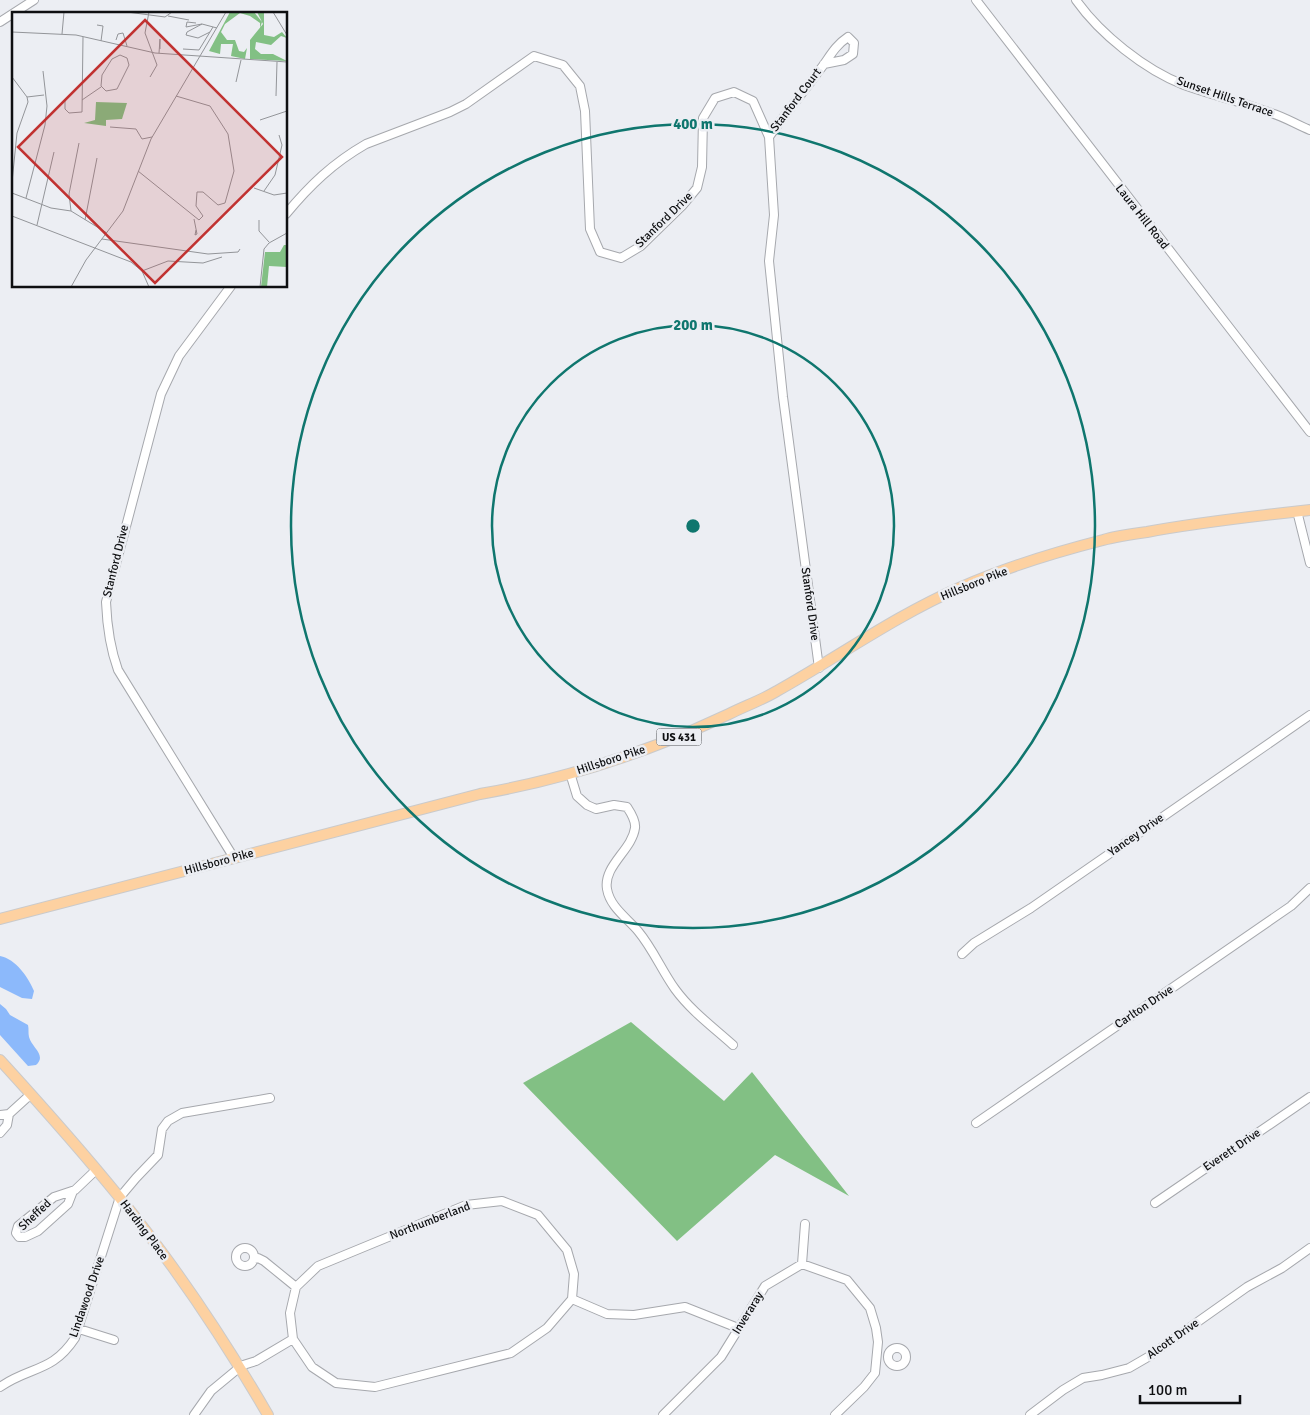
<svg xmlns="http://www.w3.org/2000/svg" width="1310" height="1415" font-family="Signika,sans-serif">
	<rect width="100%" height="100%" fill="#eceef3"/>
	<path fill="#82c084" d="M631,1022l93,79 28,-29 97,124 -74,-41 -98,86 -154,-158z"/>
	<path fill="#8cb9fb" d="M0,956c16,3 28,21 34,35l-2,8 -10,-1 -22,-11z
		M0,1004l6,5 4,6 18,10c1,4 0,8 1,12 3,11 18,18 7,28l-8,1 -28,-31z"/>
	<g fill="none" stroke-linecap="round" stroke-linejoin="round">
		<defs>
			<path id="minor" d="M976,0l334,432
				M1076,0c24,34 69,70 108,85 28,10 58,17 87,28 14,4 26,12 39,17
				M0,22l34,-22
				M769,137c15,-22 33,-43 49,-65 11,-13 15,-25 30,-35l6,6 -1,11 -9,6 -20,4
				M286,214c24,-29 47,-51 80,-70l84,-32 16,-8 68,-48 29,9 17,21 5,25 5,118 10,23 21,6 20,-12 41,-40 15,-18 5,-21 1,-49 12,-20 19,-6 19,9 16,36 5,78 -5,46 14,136 36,271
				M231,286l-52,70 -18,38 -55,208c1,24 4,46 12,68l116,188
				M1297,511l13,52
				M570,773l7,23 10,9 9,4 18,-4 13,2c4,6 9,14 8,21 -3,22 -32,38 -28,61 3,18 20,29 31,42 15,18 24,40 37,58 16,22 38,38 58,56
				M962,954l12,-11 57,-35 279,-193
				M0,1115l9,-1 22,-20
				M976,1123l315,-217 19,-18
				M0,1133l7,-8 2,-11
				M73,1191l-5,13 -30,27 -13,6h-6l-3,-4 2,-7 36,-29 21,-7 21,-20
				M502,1201l36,14 29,35 7,24 -2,25 -25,29 -36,25 -136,34 -39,-4 -24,-16 -19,-28 -3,-26 6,-26 22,-21 148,-61z
				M1155,1203l155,-106
				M236 1257a9 9 0 1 1 18 0a9 9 0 1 1-18 0Z
				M254,1259l4,-1 6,3 32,26
				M802,1264l3,-40
				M572,1299l35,15 27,1 51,-8 53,21
				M79,1329l35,11
				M888 1357a9 9 0 1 1 18 0a9 9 0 1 1-18 0Z
				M240,1366l16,-5 37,-22
				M0,1387c30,-21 52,-14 75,-49l45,-141 16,-19 22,-23 4,-26 6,-8 14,-8 88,-15
				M194,1415l17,-24 29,-24
				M663,1415l58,-58 44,-71 37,-22 45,16 23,28 6,20 2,14 -3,31 -11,14 -29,28
				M1030,1415l33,-25 20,-12 19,-3 27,-7 19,-11 99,-70 35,-19 28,-20"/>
			<path id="major" d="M0,919l480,-125c86,-15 169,-42 249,-80 16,-8 33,-14 48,-23 61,-34 118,-75 182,-103 45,-20 97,-36 144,-48 14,-4 29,-6 44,-8 54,-10 109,-16 163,-22
				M0,1060c41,45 82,91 120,138 55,68 104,141 148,217"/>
		</defs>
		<use href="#minor" stroke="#a6a8ad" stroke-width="10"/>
		<use href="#major" stroke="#cacacb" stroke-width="12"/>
		<use href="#minor" stroke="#fff" stroke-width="8"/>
		<use href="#major" stroke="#fdd1a1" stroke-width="10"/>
	</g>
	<g fill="none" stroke="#0f766e" stroke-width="2.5">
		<circle cx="693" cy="526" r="201"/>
		<circle cx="693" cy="526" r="402"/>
	</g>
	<g text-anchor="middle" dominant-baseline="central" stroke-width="5" stroke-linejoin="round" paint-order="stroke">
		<rect fill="#eceef3" stroke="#515255" stroke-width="1" x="656.5" y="728.5" width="45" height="17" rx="4"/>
		<g font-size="11" font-weight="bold" fill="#0e0f11">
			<text x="679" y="737">US 431</text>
		</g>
		<g font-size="12" fill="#0e0f11" stroke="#eceef3">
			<text transform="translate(1225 97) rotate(19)">Sunset Hills Terrace</text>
			<text transform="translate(796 100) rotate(-53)">Stanford Court</text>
			<text transform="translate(1142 217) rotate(52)">Laura Hill Road</text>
			<text transform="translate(664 220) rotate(-44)">Stanford Drive</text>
			<text transform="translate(116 561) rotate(-76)">Stanford Drive</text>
			<text transform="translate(974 584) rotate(-22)">Hillsboro Pike</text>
			<text transform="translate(810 604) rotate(82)">Stanford Drive</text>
			<text transform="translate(611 760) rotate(-18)">Hillsboro Pike</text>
			<text transform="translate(1136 835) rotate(-35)">Yancey Drive</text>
			<text transform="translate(219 862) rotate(-15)">Hillsboro Pike</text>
			<text transform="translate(1144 1007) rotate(-34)">Carlton Drive</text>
			<text transform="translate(1232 1150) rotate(-34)">Everett Drive</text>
			<text transform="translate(35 1215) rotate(-43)">Sheffed</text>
			<text transform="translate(430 1221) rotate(-21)">Northumberland</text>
			<text transform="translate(144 1230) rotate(53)">Harding Place</text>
			<text transform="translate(87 1297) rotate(-71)">Lindawood Drive</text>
			<text transform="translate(748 1313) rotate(-58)">Inveraray</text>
			<text transform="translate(1173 1339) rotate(-35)">Alcott Drive</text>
		</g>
	</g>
	<g transform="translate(12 12)">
		<rect width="275" height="275" fill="#eceef3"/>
		<path d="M218,0h24l8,10 -2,6v-5l-10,-7 -10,-3 -15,11 -4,8 6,8h8l4,11 5,1 3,-4 -2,11 -14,-3 2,-12h-12l-1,10 -11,-3zM245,0l7,1v22l10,2 8,-5 5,6 -6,-2 -10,9 -15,-3 -1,7 6,5h12l14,7 -37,-2v-19l13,-16zM84,90l31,1 -5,16 -16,1v6l-22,-3 11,-3zM272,233h3v22l-18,-1 -2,21h-6l4,-35h15z" fill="#82c084"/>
		<path fill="none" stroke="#939599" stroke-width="1" d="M115,0l38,5 7,-5M137,0l-4,21 12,32 -7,12M261,0l14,23M156,4l21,4M184,11l-9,-1 -1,5 16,-3M85,13l6,1 -2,15M0,20l64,3 79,18 132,9M198,20l-12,6 -12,-3 1,-3 15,-8 15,4M50,22l2,-22M104,28l2,-6 5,-1 4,13M171,37l16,1 14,-23M147,41l1,-14v10M108,43l7,3 2,7 -12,24 -11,2 -5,-5 1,-11 10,-16zM0,65l15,20 1,5 -11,31 -5,49M224,70l5,-22M264,84l1,-34M15,85l17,-2M53,87v10l4,4 13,-1 1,-75M70,88l19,-13M248,108l27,-9M98,115l26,2 6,10 10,-2M126,159l61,49 4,-4 -7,-10 1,-14h6l15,13 7,-2 9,-32 -6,-37 -18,-28 -34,-10M242,176l20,7 13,-2M252,179l11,-16 7,-30 -3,-10M0,181l39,15 20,3 36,22M14,186l19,-73 2,-19 -4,-35M59,199l-2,-17 10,-51M0,204l119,46 11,9 7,16M182,207l3,15 -2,1 1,-5M73,208l12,-62M247,208v11l10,11M25,213l17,-73M90,227l106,15 30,-2 2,-3M130,259l26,-10 35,2 19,-6M59,275l15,-27 37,-49 28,-72 75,-127M248,275l4,-38 5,-6 18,-10"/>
		<path fill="#c13231" fill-opacity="0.15" stroke="#c13231" stroke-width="2.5" d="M133,8l137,137 -127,126 -137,-136z"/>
		<rect width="275" height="275" fill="none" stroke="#0e0f11" stroke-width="2.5"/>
	</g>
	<circle cx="693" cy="526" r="8" fill="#0f766e" stroke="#eceef3" stroke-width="2.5"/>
	<g font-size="15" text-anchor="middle" font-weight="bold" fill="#0f766e" stroke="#eceef3" stroke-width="5" stroke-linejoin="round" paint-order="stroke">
		<text x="693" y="129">400 m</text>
		<text x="693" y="330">200 m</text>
	</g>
	<path d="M1140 1395v8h100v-8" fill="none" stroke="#0e0f11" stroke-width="2.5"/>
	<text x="1148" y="1395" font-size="15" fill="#0e0f11" stroke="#eceef3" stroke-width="4" paint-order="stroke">100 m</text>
</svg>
